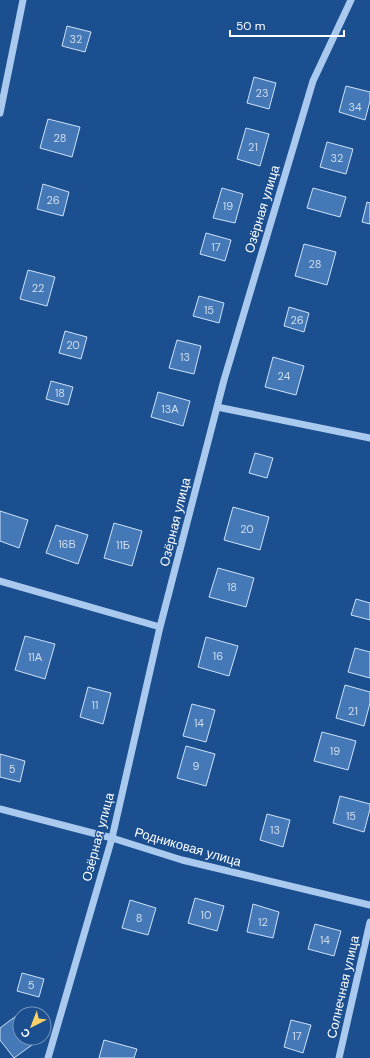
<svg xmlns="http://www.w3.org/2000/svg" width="370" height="1058" font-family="'DM Sans',sans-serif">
	<rect width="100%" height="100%" fill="#1b4f8f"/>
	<path fill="#4478b7" stroke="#cfe3fa" d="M67,26l24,6 -6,20 -23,-6z
		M254,77l22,6 -7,26 -22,-6z
		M346,86l24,6v9l-5,19 -26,-8z
		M48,119l32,8 -8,30 -32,-9z
		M246,128l23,6 -9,32 -23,-7z
		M327,142l26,7 -7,25 -26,-7z
		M43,184l26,8 -6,24 -26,-7z
		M222,188l21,6 -8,29 -22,-5z
		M313,188l33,9 -6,20 -33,-9z
		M367,202l3,1v21l-8,-2z
		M206,233l25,7 -6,21 -25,-7z
		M304,244l32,8 -9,33 -32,-9z
		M28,270l27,7 -8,29 -27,-7z
		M199,296l25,7 -5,20 -26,-7z
		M289,307l20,6 -5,19 -20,-6z
		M65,331l22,6 -6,22 -22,-6z
		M177,340l24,6 -7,28 -25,-6z
		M273,357l31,9 -8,29 -31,-8z
		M51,381l22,6 -5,18 -22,-6z
		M158,392l32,9 -7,25 -32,-9z
		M255,453l18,5 -6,20 -18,-5z
		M233,507l36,10 -9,33 -36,-10z
		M0,511l28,9 -9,28 -19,-7z
		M114,523l28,8 -10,35 -28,-8z
		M56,525l32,10 -10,29 -32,-11z
		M218,568l36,10 -8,29 -37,-10z
		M356,599l14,4v17l-19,-5z
		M25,636l30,8 -10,35 -30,-9z
		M206,637l32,9 -9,30 -31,-9z
		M355,648l15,4v26l-22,-6z
		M345,685l25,7v11l-6,23 -28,-8z
		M88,687l23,6 -8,31 -23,-7z
		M192,704l23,6 -9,32 -23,-6z
		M322,732l34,9 -8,29 -34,-9z
		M186,746l29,8 -9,32 -29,-8z
		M0,754l25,7 -5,21 -20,-5z
		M340,796l30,8v5l-6,23 -31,-9z
		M267,814l23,6 -7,27 -23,-7z
		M195,898l29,8 -7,25 -29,-8z
		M130,900l26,8 -8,27 -26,-7z
		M253,904l26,8 -6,26 -26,-6z
		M315,924l26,7 -7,25 -26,-7z
		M22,973l22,6 -5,18 -22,-6z
		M16,1016l4,5v17h13l3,4 -22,16 -14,-18v-12z
		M291,1020l20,5 -8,28 -19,-6z
		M104,1040l33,9 -3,9h-35z"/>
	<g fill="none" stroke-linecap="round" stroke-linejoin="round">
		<path stroke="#a9c9ee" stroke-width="7" d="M0,113l23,-113
			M217,407l153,31
			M0,581l160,46
			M0,809l112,29 70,22 188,45
			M48,1058l64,-220 48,-211 64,-247 89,-299 38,-81
			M339,1058l31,-136"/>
	</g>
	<g text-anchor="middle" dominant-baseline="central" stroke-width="3" stroke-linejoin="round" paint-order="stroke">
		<g font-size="11" fill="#d0dded">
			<text x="76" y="39">32</text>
			<text x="262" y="93">23</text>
			<text x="355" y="107">34</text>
			<text x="60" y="138">28</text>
			<text x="253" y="147">21</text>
			<text x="337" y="158">32</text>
			<text x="53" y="200">26</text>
			<text x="228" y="206">19</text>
			<text x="216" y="247">17</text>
			<text x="315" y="264">28</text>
			<text x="38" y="288">22</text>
			<text x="209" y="310">15</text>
			<text x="297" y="320">26</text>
			<text x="73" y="345">20</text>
			<text x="185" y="357">13</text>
			<text x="284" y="376">24</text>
			<text x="60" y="393">18</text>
			<text x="170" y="409">13А</text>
			<text x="247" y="529">20</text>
			<text x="67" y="544">16В</text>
			<text x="123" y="545">11Б</text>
			<text x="232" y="587">18</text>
			<text x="218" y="656">16</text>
			<text x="35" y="657">11А</text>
			<text x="95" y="705">11</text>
			<text x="353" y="711">21</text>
			<text x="199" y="723">14</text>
			<text x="335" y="751">19</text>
			<text x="196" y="766">9</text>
			<text x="12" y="769">5</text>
			<text x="351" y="816">15</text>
			<text x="275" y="830">13</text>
			<text x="206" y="915">10</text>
			<text x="139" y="918">8</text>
			<text x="263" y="922">12</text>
			<text x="325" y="940">14</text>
			<text x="31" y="985">5</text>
			<text x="297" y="1036">17</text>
		</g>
		<g font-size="13" fill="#fff" stroke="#1b4f8f">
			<text transform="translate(262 209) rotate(-73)">Озёрная улица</text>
			<text transform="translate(175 522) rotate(-76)">Озёрная улица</text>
			<text transform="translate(98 837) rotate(-75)">Озёрная улица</text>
			<text transform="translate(188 847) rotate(16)">Родниковая улица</text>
			<text transform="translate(343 987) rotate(-77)">Солнечная улица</text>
		</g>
	</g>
	<g transform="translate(32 1026) rotate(222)"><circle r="19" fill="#1b4f8f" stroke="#7695bc"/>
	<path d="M0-3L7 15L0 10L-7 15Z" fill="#ffd166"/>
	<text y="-6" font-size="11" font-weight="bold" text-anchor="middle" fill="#ffffff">С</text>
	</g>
	<path d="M230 30v6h114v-6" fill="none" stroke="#ffffff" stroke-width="2"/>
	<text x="236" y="30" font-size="12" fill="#ffffff" stroke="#1b4f8f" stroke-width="3" paint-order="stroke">50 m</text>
</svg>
